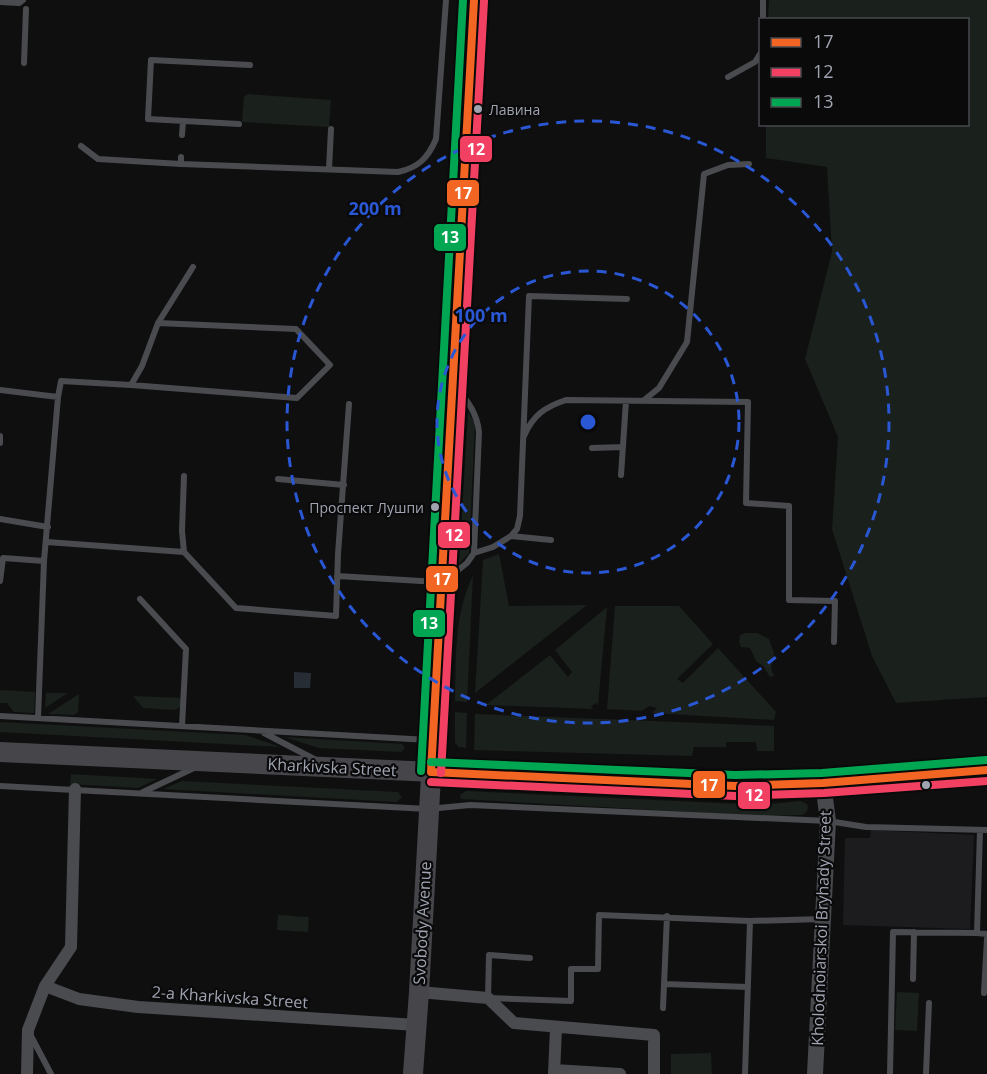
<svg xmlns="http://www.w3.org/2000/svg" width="987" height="1074" font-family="'Open Sans',sans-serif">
	<rect width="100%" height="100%" fill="#0f0f10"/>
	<path fill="#1c1c1e" d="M871,830l103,5 -4,94 -127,-4 2,-87h25z"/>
	<path fill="#1a201b" d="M769,0h218v697l-91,6 -24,-47 -40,-127 6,-92 -33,-78 27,-107 -5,-85 -61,-9v-33l202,-1v-104l-200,-1z
		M248,94l83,6 -2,27 -87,-5 2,-25z
		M468,412l7,10 -6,131 -10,11z
		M499,554l10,52 78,-1 -112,88 8,-133z
		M473,575l-6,127 -12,-1c1,-42 -1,-86 18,-126z
		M615,606h64l34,38 -36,35 6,4 35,-35 58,64 -2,8 -122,-7 5,-5 -8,-2 -7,5 -35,-2z
		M607,607l-9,98 -2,-2 -5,3 2,3 -107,-4 64,-50 18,22 4,-5 -17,-22z
		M746,633h11l12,6 5,14 -3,15 3,8 -4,1 -7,-11 -7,-5 -6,-13 -9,-1 -2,-6 1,-6z
		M0,690l35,2 -1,21 -20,-1 -7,-9h-7z
		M46,693h22l-23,15z
		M79,694l-1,18 -4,3 -26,-1z
		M133,696l50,2 -1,8 -7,4 -32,-2z
		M455,712l12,1 -1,35 -7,-1 -4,-4z
		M475,714l299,12v25h-17l-1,-9h-30v5h-32l-2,9 -218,-6z
		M0,722l245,13 36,12 -281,-15z
		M284,737l118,7 3,4 -4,4 -82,-4z
		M71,774l86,5 -19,9 -68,-4z
		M182,781l216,11 4,5 -5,5 -234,-13z
		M466,791l294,14 41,-4 6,3c2,5 0,9 -5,11l-40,1 -301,-17 -1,-4z
		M278,915l31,2 -1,15 -31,-2z
		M897,992l22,1 -2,38 -22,-1z
		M711,1053l1,21h-41v-20z"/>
	<path fill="#272d34" d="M294,672l17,1 -1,15h-16z"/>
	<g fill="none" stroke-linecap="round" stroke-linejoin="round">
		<path stroke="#4a4b4f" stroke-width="6" d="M0,2l19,1 4,-3
			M763,20v-20
			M24,63l2,-54
			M728,77l27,-15 5,-8
			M239,124l-91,-5 3,-59 99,5
			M182,135l1,-13
			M81,146l17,13 83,5
			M181,157v7l217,8c20,-4 30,-14 38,-33l10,-139
			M329,169l2,-40
			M131,385l166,13 33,-33 -34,-36 -138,-6
			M458,389c11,14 19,25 21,43l-5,121
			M0,390l58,7
			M643,401l16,-13 28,-46 17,-168 24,-9 21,-1
			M0,436v7
			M524,436c9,-21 21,-29 42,-36l182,2 -2,101 43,3v94l46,1 -1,41
			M592,448l31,-1
			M621,475l5,-74
			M184,476l-2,55 2,21
			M278,479l66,6
			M0,519l48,8
			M511,536l40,4
			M47,542l137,10 52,56 100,8 2,-62 11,-150
			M337,576l101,6
			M447,579l20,-16 7,-10 19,-6 18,-11 6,-7 3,-13 9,-220 98,3
			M0,581l3,-23 41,3
			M140,599l46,50 -4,77
			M0,716l429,24
			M38,718l6,-157 14,-164 3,-16 70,4 11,-19 16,-43 35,-56
			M264,733l52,27
			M0,786l428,23 42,-4 358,16 38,6 121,3
			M143,792l53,-25
			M977,933l10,1
			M530,958l-41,-3 -1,43 83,3v-32h27l1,-54 151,6 73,-2
			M913,979l1,-47
			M664,984l84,3
			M984,993l3,-54
			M663,1008l4,-92
			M31,1036l20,38
			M745,1074l5,-153
			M890,1074l3,-142 84,1 3,-103
			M926,1074l3,-71"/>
		<path stroke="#4a4b4f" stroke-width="12" d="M45,986l34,13 59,8 279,18
			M419,992l69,6 26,25 140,12v39
			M554,1070l66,4
			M27,1074l1,-44 17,-44 26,-39 4,-158
			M554,1074l2,-46"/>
		<path stroke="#48494c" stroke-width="16" d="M815,1074l13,-253 -5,-38"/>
		<path stroke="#46464a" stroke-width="20" d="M0,752l735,34 88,-3 164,-13
			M413,1074l6,-82 55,-992"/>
		<defs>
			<path id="bus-1" d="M431,772l43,-772
				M431,772l304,14 88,-3 164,-13"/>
			<path id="bus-2" d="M441,773l43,-772
				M431,782l304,14 89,-3 163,-12"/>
			<path id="bus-3" d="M431,762l304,13 87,-2 164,-13
				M421,771l42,-771"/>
		</defs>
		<use href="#bus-1" stroke="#0a0a0b" stroke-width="12"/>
		<use href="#bus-2" stroke="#0a0a0b" stroke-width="12"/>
		<use href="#bus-3" stroke="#0a0a0b" stroke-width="12"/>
		<use href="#bus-1" stroke="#f26522" stroke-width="8"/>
		<use href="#bus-2" stroke="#f24062" stroke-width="8"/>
		<use href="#bus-3" stroke="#00a651" stroke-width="8"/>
	</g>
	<g fill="none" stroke="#2a57d4" stroke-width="3" stroke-dasharray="10 8">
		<circle cx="588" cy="422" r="151"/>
		<circle cx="588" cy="422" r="301"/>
	</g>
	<g fill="#a0a4b1" stroke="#0a0a0b" stroke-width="2">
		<circle cx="478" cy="109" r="5"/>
		<circle cx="435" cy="507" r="5"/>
		<circle cx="926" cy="785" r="5"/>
	</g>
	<g text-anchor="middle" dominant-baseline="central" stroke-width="4.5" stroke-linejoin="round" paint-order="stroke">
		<g font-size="14" fill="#a0a4b1" stroke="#0a0a0b" text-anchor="start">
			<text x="489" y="109">Лавина</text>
			<text x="424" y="507" text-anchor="end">Проспект Лушпи</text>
		</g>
		<g font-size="16" fill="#a0a4b1" stroke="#0a0a0b">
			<text transform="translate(332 767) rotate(3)">Kharkivska Street</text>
			<text transform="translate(422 923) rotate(-87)">Svobody Avenue</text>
			<text transform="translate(821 928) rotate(-88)">Kholodnoiarskoi Bryhady Street</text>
			<text transform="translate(230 997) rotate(4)">2-a Kharkivska Street</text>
		</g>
	</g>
	<circle cx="588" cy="422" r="9" fill="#2a57d4" stroke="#0a0a0b" stroke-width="3"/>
	<g font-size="18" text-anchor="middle" font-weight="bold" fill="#2a57d4" stroke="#0a0a0b" stroke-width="4.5" stroke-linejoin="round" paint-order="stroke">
		<text x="375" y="215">200 m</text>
		<text x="481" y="322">100 m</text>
	</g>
	<g stroke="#0a0a0b" stroke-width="2">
		<rect x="459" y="135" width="34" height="28" rx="6" fill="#f24062"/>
		<rect x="446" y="179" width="34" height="28" rx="6" fill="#f26522"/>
		<rect x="433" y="223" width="34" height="29" rx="6" fill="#00a651"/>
		<rect x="437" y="521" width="34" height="28" rx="6" fill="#f24062"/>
		<rect x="425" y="565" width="34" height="28" rx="6" fill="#f26522"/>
		<rect x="412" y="609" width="34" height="29" rx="6" fill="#00a651"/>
		<rect x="692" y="770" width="34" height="29" rx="6" fill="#f26522"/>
		<rect x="737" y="781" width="34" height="29" rx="6" fill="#f24062"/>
	</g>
	<g font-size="16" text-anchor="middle" font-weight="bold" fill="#fff">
		<text x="476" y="155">12</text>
		<text x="463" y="199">17</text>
		<text x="450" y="243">13</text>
		<text x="454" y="541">12</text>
		<text x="442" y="585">17</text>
		<text x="429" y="629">13</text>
		<text x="709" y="791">17</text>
		<text x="754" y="801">12</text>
	</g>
	<rect x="759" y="18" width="210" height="108" fill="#0a0a0b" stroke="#46484d" stroke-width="1.5"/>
	<rect x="771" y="38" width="30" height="9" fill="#f26522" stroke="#46484d" stroke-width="1.5"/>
	<text x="813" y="48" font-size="18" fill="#a0a4b1">17</text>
	<rect x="771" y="68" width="30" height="9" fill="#f24062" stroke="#46484d" stroke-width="1.5"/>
	<text x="813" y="78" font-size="18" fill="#a0a4b1">12</text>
	<rect x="771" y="98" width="30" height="9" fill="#00a651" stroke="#46484d" stroke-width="1.5"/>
	<text x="813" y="108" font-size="18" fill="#a0a4b1">13</text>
</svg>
